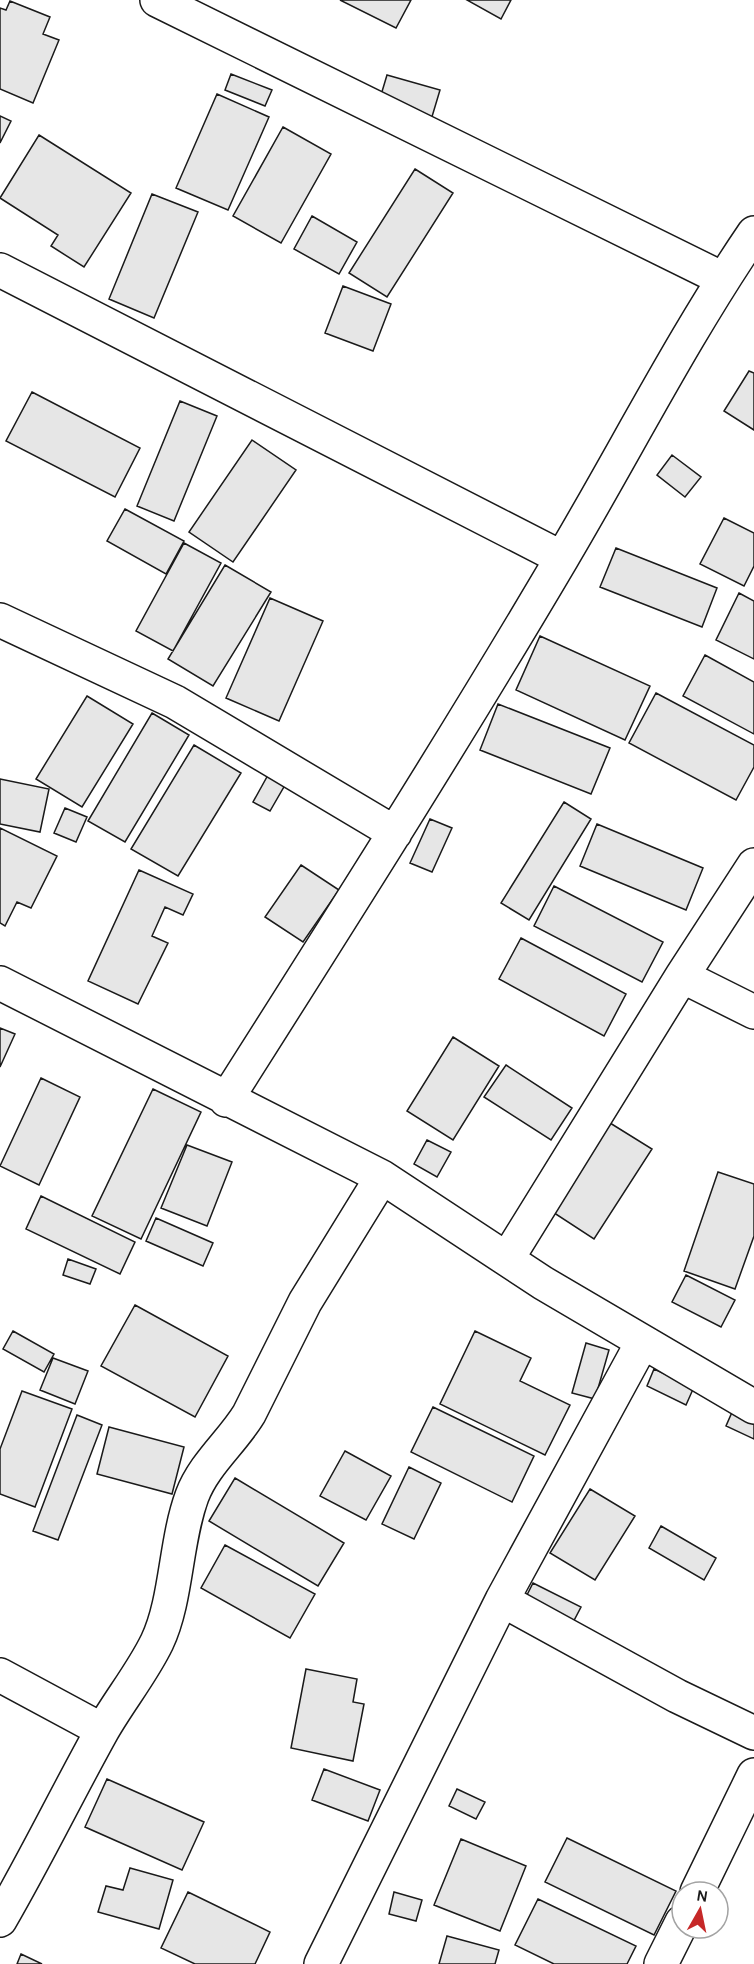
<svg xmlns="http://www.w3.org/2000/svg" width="754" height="1964" font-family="Karla,sans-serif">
	<rect width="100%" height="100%" fill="#fff"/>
	<path fill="#e6e6e6" stroke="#1a1a1a" stroke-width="1.5" d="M340,0h71l-15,28z
		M467,0h44l-10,19z
		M10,1l40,16 -7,17 16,6 -26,63 -33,-14v-81l6,2z
		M231,74l41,16 -7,16 -40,-16z
		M387,75l53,15 -9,30 -53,-15z
		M217,94l52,23 -41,93 -52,-22z
		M0,116l11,5 -11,22z
		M283,127l48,27 -50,89 -48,-27z
		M39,135l92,58 -47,74 -33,-21 7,-11 -58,-37z
		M415,169l38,24 -66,104 -38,-24z
		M152,194l46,18 -44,106 -45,-19z
		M312,216l45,26 -18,32 -45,-25z
		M343,286l48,18 -18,47 -48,-18z
		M749,371l5,2v57l-30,-19z
		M32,392l108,56 -25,49 -109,-56z
		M180,401l37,15 -43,105 -37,-15z
		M252,440l44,30 -63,92 -44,-30z
		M672,455l29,22 -16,20 -28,-22z
		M125,509l59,32 -18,33 -59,-33z
		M724,518l30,15v33l-10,20 -44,-22z
		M184,543l37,20 -48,88 -37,-20z
		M616,548l101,40 -15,39 -102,-40z
		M225,565l46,27 -58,94 -45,-27z
		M739,593l15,8v58l-38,-19z
		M270,598l53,23 -44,100 -53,-23z
		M540,636l110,50 -25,54 -109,-50z
		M705,655l49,27v52l-71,-38z
		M656,693l98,52v22l-18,33 -107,-57z
		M87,696l46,28 -51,83 -46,-28z
		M498,704l112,44 -19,46 -111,-44z
		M152,713l37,22 -64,107 -37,-21z
		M194,745l47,28 -63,103 -47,-27z
		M268,775l17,10 -15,26 -17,-9z
		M0,779l49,10 -9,43 -40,-8z
		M564,802l27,17 -62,101 -28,-17z
		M65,808l22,9 -11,25 -22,-9z
		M430,819l22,9 -20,44 -22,-9z
		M597,824l106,44 -17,42 -106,-44z
		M0,828l57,28 -26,52 -14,-6 -12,24 -5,-3z
		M301,865l38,25 -36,52 -38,-25z
		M139,870l54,24 -10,21 -18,-8 -13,29 16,7 -30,61 -50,-23z
		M554,886l109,56 -21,40 -108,-56z
		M521,938l105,56 -22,42 -105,-57z
		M0,1028l15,6 -15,33z
		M453,1037l46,29 -46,74 -46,-29z
		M506,1065l66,43 -21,32 -67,-43z
		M41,1078l39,19 -41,88 -39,-19z
		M153,1089l48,23 -60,127 -49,-23z
		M602,1118l50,31 -58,90 -49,-32z
		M427,1140l24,12 -14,25 -23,-13z
		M187,1145l45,17 -25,64 -46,-18z
		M718,1172l36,12v52l-19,53 -51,-18z
		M41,1196l94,46 -15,32 -94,-45z
		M156,1218l57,25 -10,23 -57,-25z
		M68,1259l28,10 -6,15 -27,-9z
		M686,1275l49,25 -14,27 -49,-25z
		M135,1305l93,51 -33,61 -94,-51z
		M13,1331l41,23 -10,18 -41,-23z
		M475,1331l56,27 -11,23 50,24 -25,50 -105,-51z
		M586,1343l23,7 -14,49 -23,-6z
		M53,1358l35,13 -13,33 -35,-14z
		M654,1369l40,18 -8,18 -39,-19z
		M22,1391l50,18 -37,98 -35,-13v-45z
		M433,1407l101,49 -22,46 -101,-50z
		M733,1410l21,9v20l-28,-13z
		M77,1415l25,10 -44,115 -25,-9z
		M109,1427l75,20 -12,47 -75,-20z
		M345,1451l46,25 -25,44 -46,-24z
		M409,1467l32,16 -27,56 -32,-15z
		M235,1478l109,65 -26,43 -109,-65z
		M590,1489l45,27 -40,64 -45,-27z
		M661,1526l55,32 -12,22 -55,-32z
		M225,1545l90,49 -25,44 -89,-50z
		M533,1583l48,24 -12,23 -47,-25z
		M306,1669l51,10 -4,23 11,2 -11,57 -62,-13z
		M324,1769l56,21 -12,31 -56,-21z
		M107,1779l97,43 -22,48 -97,-43z
		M457,1789l28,13 -9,17 -27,-13z
		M567,1838l109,53 -22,44 -109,-53z
		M461,1839l65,27 -26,65 -66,-26z
		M130,1868l43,12 -14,49 -61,-17 8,-26 17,4z
		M188,1892l82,40 -15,32h-60l-34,-16z
		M394,1892l28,8 -6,21 -27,-7z
		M538,1899l98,47 -9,18h-73l-39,-19z
		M447,1936l52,14 -4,14h-56z
		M21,1954l21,10h-25z"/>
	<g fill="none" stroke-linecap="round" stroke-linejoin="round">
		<defs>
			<path id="minor" d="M157,0l566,279
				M0,270l562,288
				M0,620l175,82 220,131
				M682,976l72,36
				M0,983l382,194 161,106 211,124
				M226,1100c114,-180 228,-359 336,-542 64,-108 121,-221 192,-325
				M507,1259l175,-283 72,-111
				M502,1600l175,96 77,37
				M0,1675l102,55
				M697,1892l57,-117
				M0,1920c36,-62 67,-126 102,-189 17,-30 40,-58 55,-89 20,-42 18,-100 35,-146 12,-32 40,-54 57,-82l56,-112 77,-125
				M321,1964l181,-364 140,-257
				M661,1964l21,-42"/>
		</defs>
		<use href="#minor" stroke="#1a1a1a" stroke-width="36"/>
		<use href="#minor" stroke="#fff" stroke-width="33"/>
	</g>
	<g transform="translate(700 1910) rotate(9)"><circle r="28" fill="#ffffff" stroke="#a3a3a3" stroke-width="1.5"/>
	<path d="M0-4.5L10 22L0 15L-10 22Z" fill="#c62828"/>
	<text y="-9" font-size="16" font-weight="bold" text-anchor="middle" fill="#1a1a1a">N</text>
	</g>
</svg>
